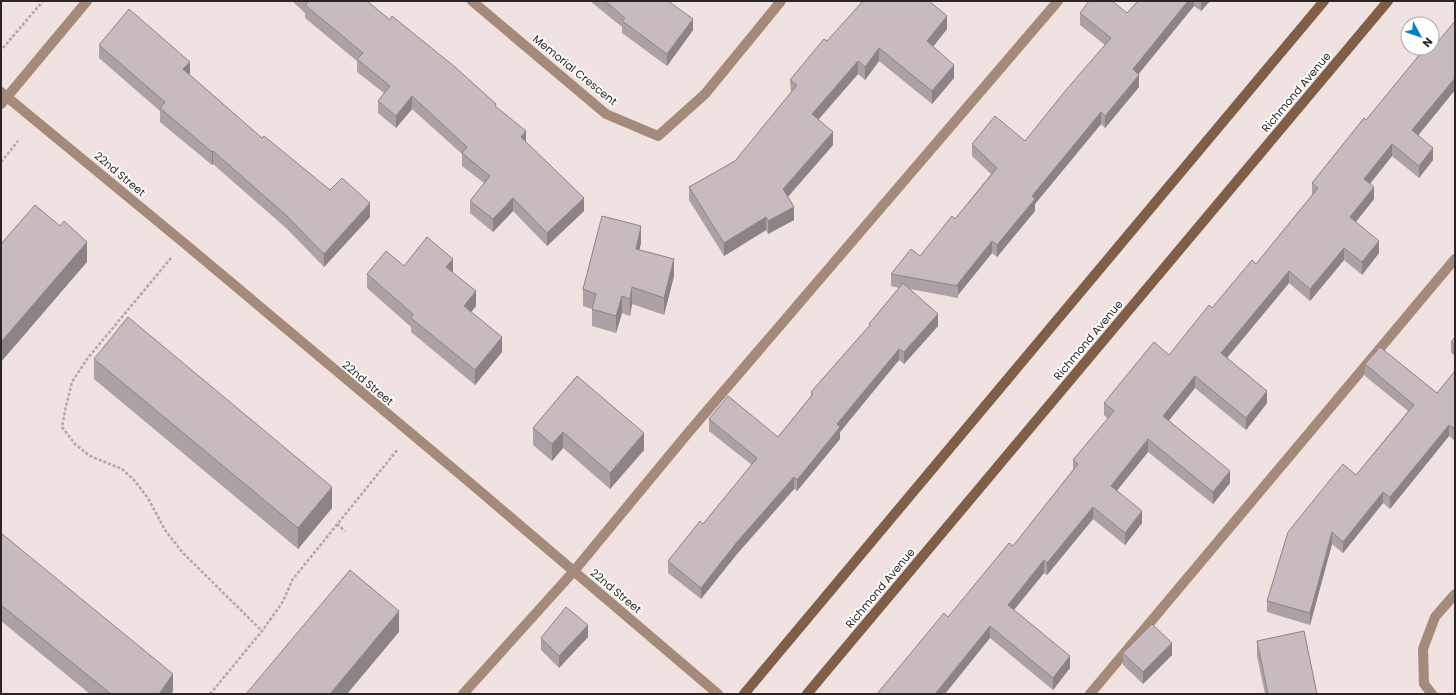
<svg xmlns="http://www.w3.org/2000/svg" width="1456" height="695" font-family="Poppins,sans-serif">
	<rect width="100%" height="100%" fill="#f0e2e1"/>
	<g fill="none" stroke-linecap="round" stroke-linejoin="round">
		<path stroke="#b2a7a6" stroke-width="2.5" stroke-dasharray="3 2" stroke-linecap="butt" d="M3,48l40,-47
			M1,162l17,-21
			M171,258l-84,101 -15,23 -6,24 -4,21 13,17 15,12 32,13 12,11 14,18 17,32 18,23 79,78
			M337,524l8,7
			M210,694l52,-63 20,-28 11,-24 105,-130"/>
		<path stroke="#a38a7b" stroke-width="10" d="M463,694l111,-123 114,-138 370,-432
			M1090,694l365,-435"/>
		<path stroke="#a38a7b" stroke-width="10" d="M472,1l134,113 52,22 47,-42 76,-93
			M1,92l183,151 284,238 250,213
			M1,104l86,-103
			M1432,694l-8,-10 -1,-35 12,-32 20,-23"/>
		<path stroke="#815e48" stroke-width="10" d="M744,694l580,-693
			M807,694l581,-693"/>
	</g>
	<path fill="#aca1a4" d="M292,1h75l129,106 88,104 -37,35 -34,-35 -20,21 -23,-19v-12l14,-18 -22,-17v-12l-50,-45 -16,19 -18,-15v-12l6,-8 -27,-21v-11l-52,-43v-5z
		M590,1h78l25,29 -26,36 -45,-33v-6z
		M1138,1h72l-9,10 -7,-5 -56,68 1,13 -34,41 -4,-4 -66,80v7l-38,46 -5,-4 -34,42v3l-48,-9 28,37 -34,38 -5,-4 -59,72v7l-43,52 -3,-2 -57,65 -36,45 -33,-26v-12l35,-37 49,-59 -43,-34v-12l69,18 33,-41v-4l58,-66v-2l30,-36 -8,-2v-12l29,-18 35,-37 36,-45 -19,-18v-12l53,-3 80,-96 -25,-20v-12h47z
		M1455,21v69l-37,45 15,25 -14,18 -27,-22 -22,28 4,15 -18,23 23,31 -17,22 -18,-15 -34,41 -21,-18 -62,75 40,45 -21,27 -51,-42 -26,32 61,63 -17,21 -65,-52 -31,38 25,33 -17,22 -32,-26 -46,56 -3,-2 -30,37 56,58 -17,22 -63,-52 -42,-21 65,-71 60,-76v-10l35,-41 -4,-4v-12l65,-48 43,-47 44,-44 56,-69v-12l54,-63 71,-77z
		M947,29l-14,18 21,31 -22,26 -53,-43 -14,19 -7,-6 -40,45 15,26 -45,52 6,23 -26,14 -2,-4 -42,26 -35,-56v-13l46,-26 56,-68 -1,-13 37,-39z
		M99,45l91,30 72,63 68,52 40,27 -46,50 -38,-39 -73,-64 -1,1 -52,-43v-11l-61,-53z
		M641,243l-2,7 35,26 -10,39 -32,-11 -2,12 -8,-3 -6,20 -24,-7v-17l-9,-3v-17z
		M404,266l49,7 23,33 -5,6 31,40 -27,33 -64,-53v-5l-44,-39v-14z
		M1455,337v19l-4,-3v-11z
		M94,359l238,149 -34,41 -204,-170z
		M1365,364l72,29 18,-22v70l-6,-5 -59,73 -7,-6 -40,50 -11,-9 -22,81 -43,-13v-11l89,-126 52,-64 -43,-35z
		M577,376l67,74 -34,39 -47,-41 -11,13 -19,-16v-17z
		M1,533l172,158 -2,3h-81l-89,-73z
		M588,637l-29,31 -18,-18v-12z
		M1257,641l60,53h-52l-8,-38z
		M1123,653l49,2 -29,29 -20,-19z"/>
	<path fill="#8c8386" d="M1188,1h6v5l-61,75v-12z
		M1201,1h9l-9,10z
		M947,16v13l-20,25v-13z
		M693,19v11l-26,36v-12z
		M879,48v13l-14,19v-13z
		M858,61v13l-46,53v-13z
		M190,62v13l-7,-6z
		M954,65v13l-22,26v-13z
		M1139,75v12l-34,41v-12z
		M1455,78v12l-43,53v-13z
		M412,96v13l-16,19v-12z
		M1101,112v12l-66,80v7l-38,46v-12l35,-49z
		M526,131v13l-5,-7z
		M833,132v13l-50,57v-13z
		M1392,144v12l-28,35v-12z
		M1433,148v12l-14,18v-12z
		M213,151v13l-1,1v-13z
		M1374,187v12l-24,30v-12z
		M513,198v13l-20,21v-13z
		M584,198v13l-37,35v-13z
		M370,203v14l-46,50v-13z
		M794,207v13l-26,14v-13z
		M766,217v13l-42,26v-13z
		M641,226v17l-5,23v-17z
		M992,241v12l-34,42v-9l-1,-1z
		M1379,241v12l-17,22v-13z
		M87,242v20l-86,100v-20z
		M1344,248v12l-34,41v-12z
		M453,259v14l-7,-6z
		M674,259v17l-10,39v-17z
		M1289,271v12l-68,82v-12z
		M632,287v17l-2,12v-17z
		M476,291v15l-12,15v-15z
		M622,296v17l-6,20v-17z
		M938,314v12l-34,38v-12z
		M502,337v15l-27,33v-15z
		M899,349v11l-59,72v7l-43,52v-11l40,-56z
		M1195,376v12l-32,40v-12z
		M1267,391v12l-21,27v-12z
		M1449,425v11l-59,73v-12z
		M563,432v16l-11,13v-17z
		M644,433v17l-34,39v-16z
		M1148,439v13l-37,46v-12z
		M1230,471v12l-17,21v-12z
		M794,477v12l-57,65 -36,45v-11l36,-46z
		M332,487v21l-34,41v-21z
		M1383,492v11l-40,50v-11z
		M1093,507v12l-46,56v-12z
		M1142,511v12l-17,22v-12z
		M1332,532v12l-22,81v-12z
		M1044,560v13l-36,44v-12z
		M399,611v21l-52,62h-17z
		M588,625v12l-29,31v-12z
		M990,626v12l-45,56h-10z
		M1172,643v12l-29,29v-12z
		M1070,656v12l-17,22v-12z
		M173,674v17l-2,3h-12z"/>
	<path fill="#c8bbbf" stroke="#8c8386" d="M306,1h61l23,19 2,-4 63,51 41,37 -1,2 31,25 -5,6 63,61 -37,35 -34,-35 -20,21 -23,-18 20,-25 -28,-23 5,-6 -55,-51 -16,20 -18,-15 12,-15 -33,-27 6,-6 -58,-48 3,-3z
		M605,1h63l25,18 -26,35 -45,-33 3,-3z
		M863,1h66l18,15 -20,25 27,24 -22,26 -53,-43 -14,19 -7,-6 -46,53 21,18 -50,57 11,18 -26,14 -2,-4 -42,26 -35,-56 46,-26 62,-76 -7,-5 34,-41 3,2z
		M1089,1h23l15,12 11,-12h50l-55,68 6,6 -34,41 -4,-4 -69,84 3,3 -38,46 -5,-4 -35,44 1,1 -67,-12 20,-25 9,7 32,-40 3,3 42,-51 -25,-24 23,-28 30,25 41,-51 45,-52 -31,-25z
		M129,9l61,53 -7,7 79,69 2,-2 66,54 12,-12 28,25 -46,51 -38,-39 -73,-64 -1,1 -52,-44 5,-6 -66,-57z
		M1455,21v57l-43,52 21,18 -14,18 -27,-22 -28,35 10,8 -24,30 29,24 -17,21 -18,-14 -34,41 -21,-18 -68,82 46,38 -21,27 -51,-42 -32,40 67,55 -17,21 -65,-53 -37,47 31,25 -17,22 -32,-26 -46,56 -3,-3 -36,45 62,51 -17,22 -63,-52 -55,68h-58l67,-81 4,4 61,-74 4,3 65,-82 -5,-4 41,-49 -10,-8 50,-61 15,13 40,-50 3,3 40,-48 4,4 62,-76 -6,-5 52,-65 2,2 59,-72h7v-9l5,4z
		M35,205l25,21 4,-5 23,21 -86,100v-98z
		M602,216l39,10 -5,23 38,10 -10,39 -32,-11 -2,12 -8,-3 -6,20 -24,-7 4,-15 -13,-5z
		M427,237l26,22 -7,8 30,24 -12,15 38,31 -27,33 -64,-52 2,-4 -46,-40 19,-23 18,15z
		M903,283l35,31 -34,38 -5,-3 -62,75 3,3 -43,53 -3,-3 -57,65 -36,46 -33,-27 32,-40 3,3 54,-66 -48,-39 19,-23 50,41 35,-43 -2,-2 59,-67 -1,-1z
		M128,317l204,170 -34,41 -204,-169z
		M1455,337v8l-4,-3z
		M1380,347l57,46 18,-22v58l-6,-4 -59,72 -7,-5 -40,50 -11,-10 -22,81 -43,-12 21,-69 55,-68 13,11 58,-70 -49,-41z
		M577,376l67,57 -34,40 -47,-41 -11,12 -19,-16z
		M1,533l172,141 -14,20h-48l-110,-89z
		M350,570l49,41 -69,83h-84z
		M566,607l22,18 -29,31 -18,-18z
		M1152,624l20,19 -29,29 -20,-19z
		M1304,631l13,63h-49l-11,-53z"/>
	<g text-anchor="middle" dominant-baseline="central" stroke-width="3.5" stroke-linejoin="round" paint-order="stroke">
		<g font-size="11" fill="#2b2626" stroke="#fff">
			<text transform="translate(575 70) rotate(39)">Memorial Crescent</text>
			<text transform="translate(1296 92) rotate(-50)">Richmond Avenue</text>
			<text transform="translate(120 174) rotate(40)">22nd Street</text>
			<text transform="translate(1088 340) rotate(-50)">Richmond Avenue</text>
			<text transform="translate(368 383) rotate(40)">22nd Street</text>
			<text transform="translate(880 588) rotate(-50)">Richmond Avenue</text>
			<text transform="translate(616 591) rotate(40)">22nd Street</text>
		</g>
	</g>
	<rect width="1456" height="695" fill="none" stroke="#2b2626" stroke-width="4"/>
	<g transform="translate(1420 36) rotate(130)"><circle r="19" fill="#ffffff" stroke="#aaa8a8"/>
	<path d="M0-3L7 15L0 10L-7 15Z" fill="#047fc7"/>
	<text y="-6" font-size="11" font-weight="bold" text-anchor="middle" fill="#2b2626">N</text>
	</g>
</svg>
